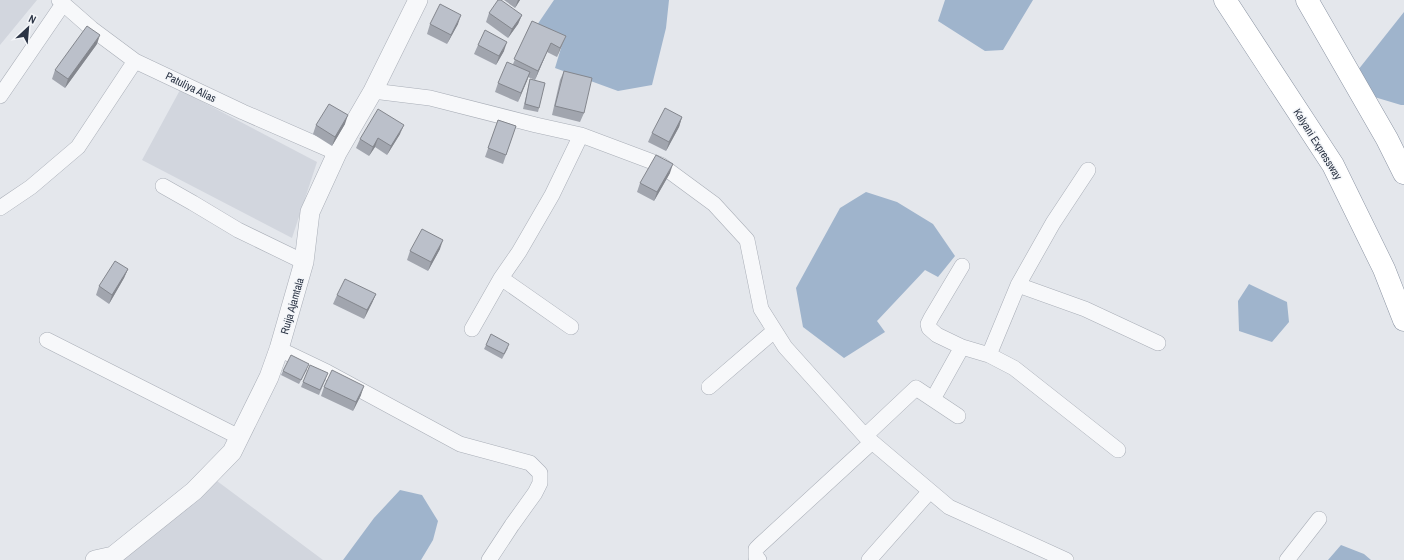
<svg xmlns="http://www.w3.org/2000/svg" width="1404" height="560" font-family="'Archivo Narrow',sans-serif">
	<rect width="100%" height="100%" fill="#e4e7ec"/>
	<path fill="#d2d6de" d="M0,0h37l-37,45z
		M180,90l137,72 -25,76 -150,-78z
		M213,478l110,82h-208z"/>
	<path fill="#9fb4cc" d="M554,0h115l-3,28 -14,57 -34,6 -63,-23 9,-30 -27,-13z
		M945,0h88l-30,50 -18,1 -47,-30z
		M1404,12v93h-3l-30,-9 -13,-26z
		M866,192l31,10 36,22 22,32 -17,21 -13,-7 -48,51 8,11 -41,26 -41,-31 -7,-39 44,-80z
		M1249,284l38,18 2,20 -17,20 -33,-11 -1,-30z
		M400,490l22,5 16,26 -5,19 -12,20h-78l31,-42z
		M1341,545l23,9 7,6h-43z"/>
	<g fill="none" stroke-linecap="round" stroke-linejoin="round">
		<defs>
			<path id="minor" d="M59,0l33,29 43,32 108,51 94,41
				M373,91l57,7 106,27 45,10 80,30 53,39 33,36 14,69 24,38 80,89 84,71 117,53
				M0,96l63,-92
				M163,186l30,17 45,27 66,32
				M0,208l31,-21 47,-40 57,-86
				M962,266l-31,52 -3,6 1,4 8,7 25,12 27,8 25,13 104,82
				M501,278l70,49
				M1018,285l67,24 73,34
				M472,329l29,-51 18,-26 33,-57 29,-60
				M47,340l192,97
				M279,349l48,23 133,72 70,19 10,10v10l-5,10 -23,32 -23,35
				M989,355l29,-70 35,-62 35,-53
				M709,387l65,-56
				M933,399l29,-52
				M865,436l51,-48 42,28
				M759,560l-3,-3v-8l4,-4 112,-103
				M869,560l61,-69
				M1287,560l32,-41"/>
			<path id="tertiary" d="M95,560l18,-4 81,-65 38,-39 37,-75 10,-28 25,-87 6,-50 27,-59 36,-62 45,-91"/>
			<path id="trunk" d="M1225,0l108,165 51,104 20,51
				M1307,0l80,139 17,34"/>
		</defs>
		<use href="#minor" stroke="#a9aeb7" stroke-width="16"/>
		<use href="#tertiary" stroke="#a9aeb7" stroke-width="20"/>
		<use href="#trunk" stroke="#8b94a3" stroke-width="23"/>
		<use href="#minor" stroke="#f7f8fa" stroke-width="15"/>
		<use href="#tertiary" stroke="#f7f8fa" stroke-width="19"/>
		<use href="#trunk" stroke="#fff" stroke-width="22"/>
	</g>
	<path fill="#a1a5ae" d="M504,0h16l-5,8z
		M489,13l33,2 -4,9 -10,14 -22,-16z
		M532,21l30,24 -5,12 -10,-5 -12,28 -7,-3 -10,25 -23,-10 3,-9 15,-19z
		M430,24h28l-11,20 -20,-10z
		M97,44l-32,44 -13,-9 3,-9z
		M478,45l26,6 -8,14 -22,-11z
		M564,71l20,42 -4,9 -28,-7 8,-35z
		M530,79l9,29 -1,4 -15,-3z
		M682,117l-3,10 -13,24 -18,-9 4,-9z
		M498,120l18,6 -13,38 -18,-7z
		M345,124l-13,22 -19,-12 3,-9z
		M400,134l-13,21 -12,-8 -6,9 -13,-8 4,-9z
		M670,173l-16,28 -17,-9 3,-9z
		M440,249l-12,22 -21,-11 3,-9z
		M128,269l-4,9 -15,26 -13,-9 3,-9z
		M376,294l-4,9 -8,16 -31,-15 4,-9z
		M486,345l22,3 -6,11 -18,-10z
		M307,369l-8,15 -18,-9 2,-4z
		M326,378l-7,17 -18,-8 2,-5z
		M324,387l37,8 -8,16 -32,-15z"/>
	<path fill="#83868d" d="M518,0h2l-5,8z
		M461,15l-3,9 -11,20 4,-9z
		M522,15l-4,9 -10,14 4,-9z
		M100,35l-3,9 -32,44 3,-9z
		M566,36l-4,9 -5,12 3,-9z
		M507,42l-3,9 -8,14 3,-9z
		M551,43l-4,9 -12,28 3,-9z
		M530,72l-3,9 -9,21 3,-9z
		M348,115l-3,9 -13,22 3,-9z
		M682,117l-3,10 -13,24 3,-9z
		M404,125l-4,9 -13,21 4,-9z
		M378,138l-3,9 -6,9 4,-9z
		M673,164l-3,9 -16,28 3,-9z
		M443,240l-3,9 -12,22 3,-9z
		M128,269l-4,9 -15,26 3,-9z
		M376,294l-4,9 -8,16 3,-9z
		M364,386l-3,9 -8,16 3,-9z"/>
	<path fill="#bbc0ca" stroke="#83868d" d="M498,0h3l21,15 -10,14 -23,-16z
		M440,4l21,11 -10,20 -21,-11z
		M532,21l34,15 -6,12 -9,-5 -13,28 -24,-12z
		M87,26l13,9 -32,44 -13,-9z
		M485,30l22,12 -8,14 -21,-11z
		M507,62l23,10 -9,21 -23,-10z
		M564,71l28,7 -8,35 -29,-7z
		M530,79l15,4 -6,25 -14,-4z
		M329,104l19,11 -13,22 -19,-12z
		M665,108l17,9 -13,25 -17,-9z
		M378,109l26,16 -13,21 -13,-8 -5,9 -13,-8z
		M498,120l18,6 -10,29 -18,-7z
		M656,155l17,9 -16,28 -17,-9z
		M422,229l21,11 -12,22 -21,-11z
		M115,261l13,8 -16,26 -13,-9z
		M345,279l31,15 -9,16 -30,-15z
		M491,334l18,10 -5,10 -18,-9z
		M291,355l18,9 -8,16 -18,-9z
		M310,365l18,8 -8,17 -17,-8z
		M332,370l32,16 -8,16 -32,-15z"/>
	<g text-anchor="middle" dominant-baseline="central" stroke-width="3" stroke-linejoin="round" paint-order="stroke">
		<g font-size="11" fill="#2b3445" stroke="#f4f6f9">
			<text transform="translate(191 87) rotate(26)">Patuliya Alias</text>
			<text transform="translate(1318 144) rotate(58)">Kalyani Expressway</text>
			<text transform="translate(292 306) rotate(-74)">Ruija Ajamtala</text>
		</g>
	</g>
	<g transform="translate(28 28) rotate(26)" stroke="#f4f6f9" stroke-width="3" paint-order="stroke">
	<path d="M0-3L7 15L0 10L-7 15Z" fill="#2b3445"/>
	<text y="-6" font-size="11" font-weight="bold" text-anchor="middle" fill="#2b3445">N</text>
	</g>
</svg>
